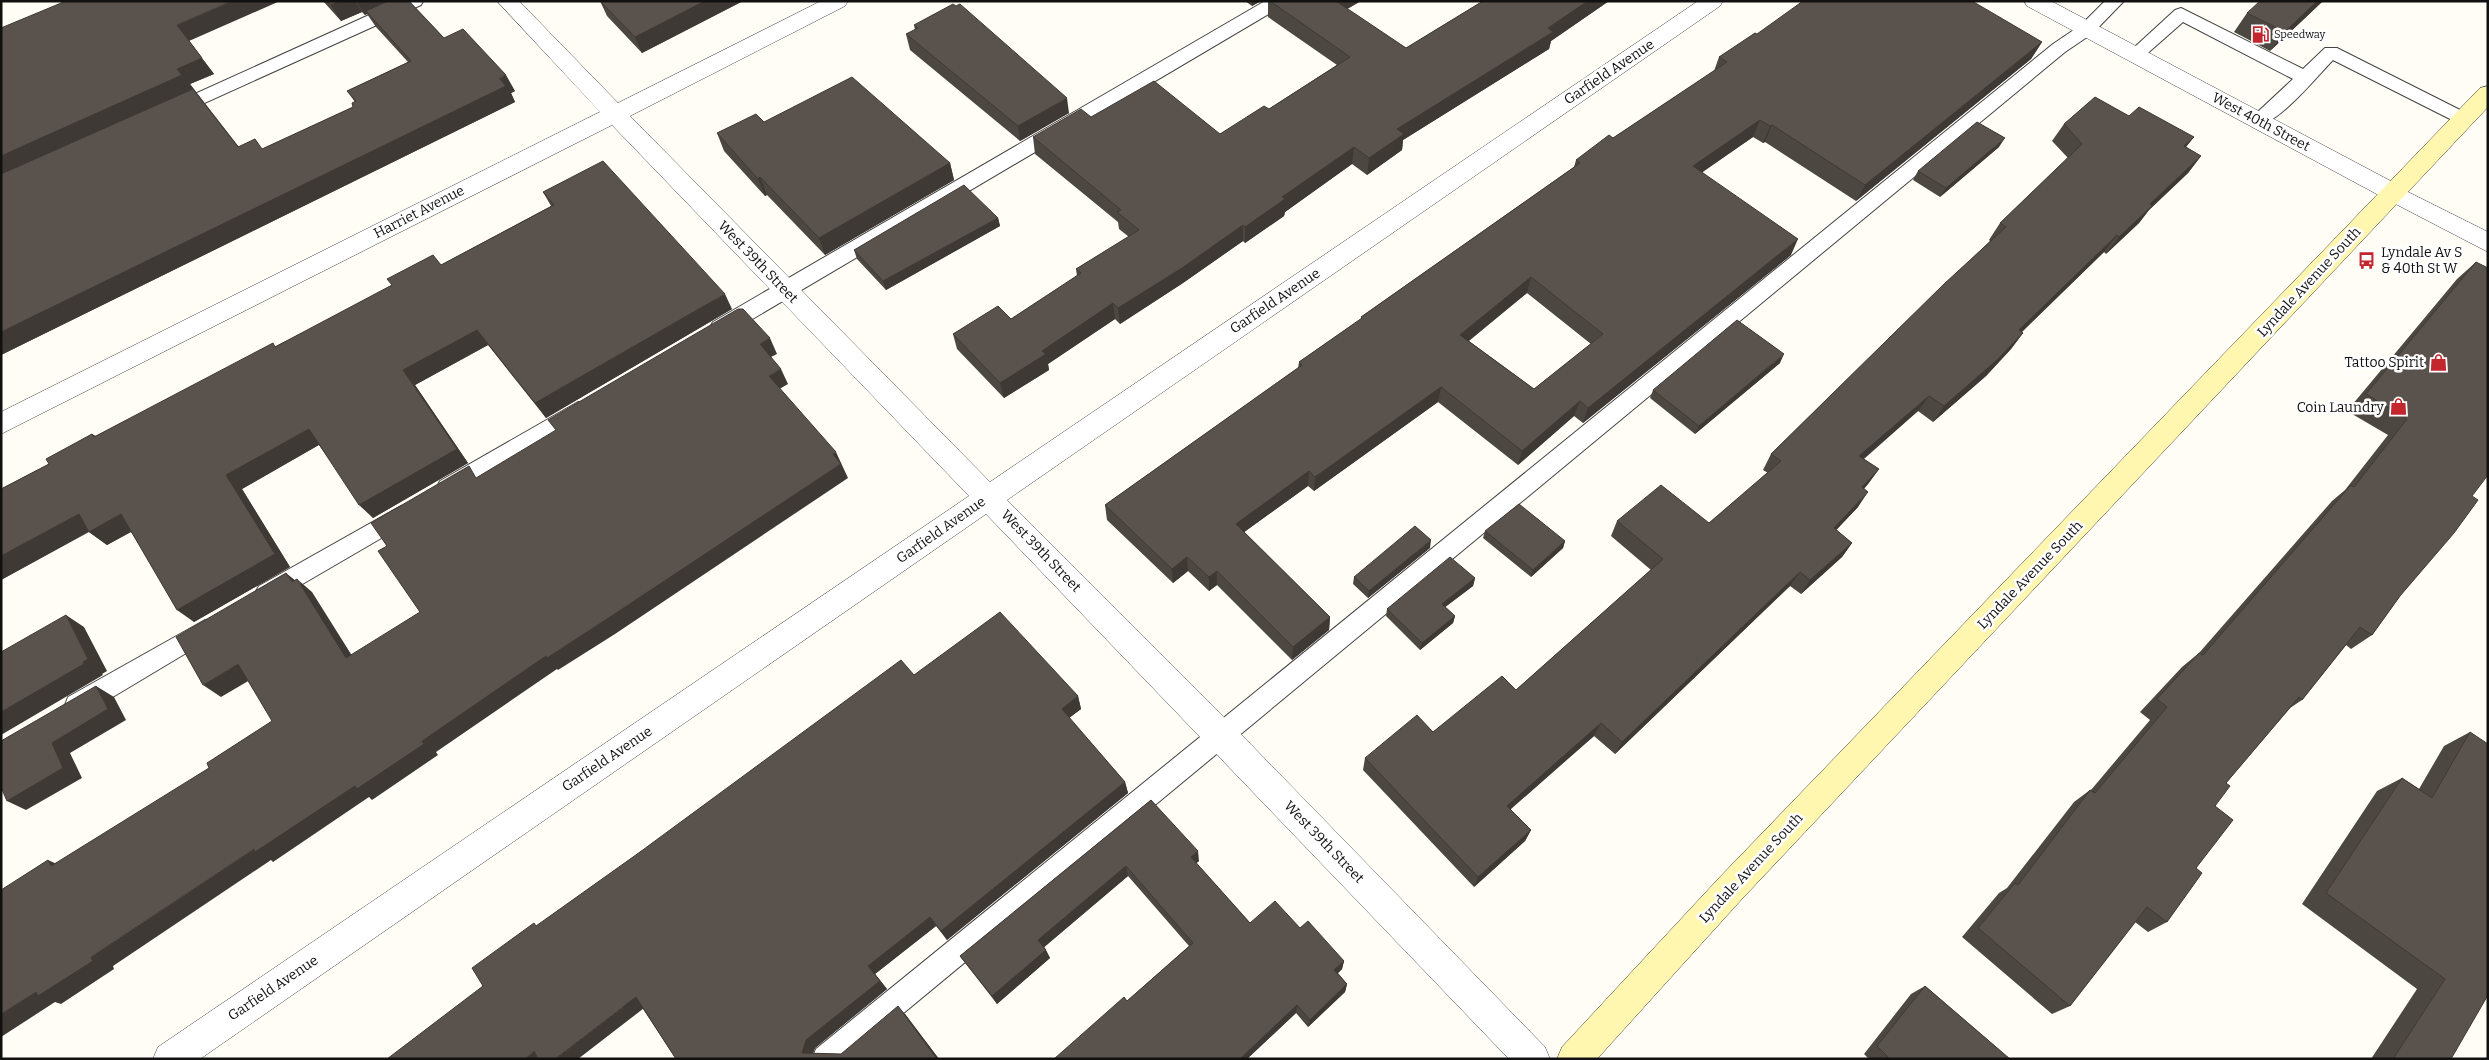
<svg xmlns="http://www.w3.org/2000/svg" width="2489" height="1060" font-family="Bitter,serif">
	<rect width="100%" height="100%" fill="#fffdf5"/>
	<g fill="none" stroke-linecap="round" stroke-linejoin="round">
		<defs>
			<path id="service" d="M400,1h23l-2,4 -243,110 -6,2 -6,-2 -3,-4 3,-4z
				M1265,1h21l-2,4 -557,329 -7,2 -7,-2 -3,-6 3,-6z
				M2105,1h19l-31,32 -28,19 -1217,1007h-36l4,-10 1237,-1005 28,-19z
				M2181,8l122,61 22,-21h12l133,67 3,4 -3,4 -6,2 -6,-2 -125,-63c-16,16 -60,72 -82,65l-3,-4 45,-42 -110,-57 -42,37h-12l-3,-4 49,-45z
				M578,402l8,3 3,6 -3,6 -130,76 -8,3 -8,-3 -3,-6 3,-6z
				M401,506l8,2 3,7 -3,7 -134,78 -8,3 -8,-3 -4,-7 4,-7z
				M205,620l8,3 4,7 -4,7 -127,76 -9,3 -9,-3 -3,-8 3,-8z"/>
			<path id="minor" d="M497,1h22l99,102 203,-102h27l-3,5 -215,110 360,366 708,-481h25l-3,5 -713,494 224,224 314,323 5,12h-41l-523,-545 -786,545h-47l5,-12 811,-551 -357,-371 -611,309v-22l599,-300z
				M2394,185l94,47v20l-102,-53 -4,-6 4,-6z"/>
			<path id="tertiary" d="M2024,1h27l351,186 4,6 -4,6 -8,2 -8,-2 -359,-193z"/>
			<path id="secondary" d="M2488,86v21l-747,793 -144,159h-40l5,-12 157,-169 761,-790z"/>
		</defs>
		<use href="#service" stroke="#444" stroke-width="2"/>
		<use href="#minor" stroke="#444" stroke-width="1"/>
		<use href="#tertiary" stroke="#444" stroke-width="1"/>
		<use href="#secondary" stroke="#333" stroke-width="1"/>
		<use href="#service" fill="#fff" fill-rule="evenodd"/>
		<use href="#minor" fill="#fff" fill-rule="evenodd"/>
		<use href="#tertiary" fill="#fff" fill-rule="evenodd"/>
		<use href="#secondary" fill="#fff6b0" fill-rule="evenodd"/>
	</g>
	<path fill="#4d4742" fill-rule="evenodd" d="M323,1h86l35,37 71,53 -4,2 4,9 -514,253 188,-314 25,33 -24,10 49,63 24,2 90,-42 2,-5 -8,-11 61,-29 -32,-35 -9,-13 -2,1 -3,-3 -21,9z
		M600,1h143l-101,52 -35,-37z
		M1245,1h16l-9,5z
		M1268,1h93l-14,8 59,39 77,-47h126l-58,40 -2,8 -146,91 -1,10 -35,25 -15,-11 -67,48 -1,4 -39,27 -2,-2 -60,42 -63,41 -5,-5 -67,45 1,6 -45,28 -47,-49 -4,-15 58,-15 66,-43 -1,-7 53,-32 -10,-8 -1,-7 -83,-68 -2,-17 58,-20 129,17 49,-25 68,-44 -69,-48z
		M2323,1l-53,50 -36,-19 13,-19z
		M914,25l155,88 -49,28 -110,-91 -4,-16 9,-4z
		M1757,34l285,8 -11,17 -175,142 -91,-59 -2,1 -10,-6 -51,35 89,83 -208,168 -9,-7 -56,49 -80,-63 -124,89 -6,-5 -64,46 86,85 -1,13 -37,30 -75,-75 -8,6 -21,-20 -15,12 -66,-63 -2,-15 193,-137 1,-6 62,-43v-2l213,-150 2,-7 37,-22 101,-67 5,-14zM1527,293l64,51 -57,45 -65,-48z
		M2129,116l65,21 -8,10 15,9 -13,17 -39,37 -10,13 -33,31 -2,-2 -82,80 1,1 -12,16 -25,27 -53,46 -15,-11 -54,48 15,10 -11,15 -4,5 -6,18 -22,23 16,13 -10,14 -41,37 -11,-8 -175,168 -21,-18 -84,73 21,21 -6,11 -51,46 -111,-117 2,-12 68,-26 83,-42 135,-120 -40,-34 6,-15 92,2 59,-50 -5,-3 8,-16 219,-213 -1,-1 11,-17 68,-65 -16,-17 12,-17z
		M764,122l186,41 4,17 -129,75 -58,-60 -2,1 -41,-45 -7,-18z
		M1999,147l-59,50 -27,-17 5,-9z
		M543,192l189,117 -186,109 -58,-73 -73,40 53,78 -95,55 -54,-73 -77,44 48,78 -96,55 -63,-90 -24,13 -18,-13 -88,48v-91l48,-25 43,-30 4,2 180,-90 165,-81 110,-59z
		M998,218l2,8 -114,64 -29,-31 -3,-9z
		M2476,262l-76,334 -28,39 -21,14 -5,-4 -44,55 -12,8 -64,75 -11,23 -19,62 -29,54 -19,10 -13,-10 -65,84 -18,8 -90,-77 37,-44 8,-5 67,-86 16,-12h1l59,-70 -10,-8 42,-45 17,-14 133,-152 13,-11 43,-55 -41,-24 110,-132z
		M1780,363l-85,71 -45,-36 3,-8z
		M1485,531l80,10 -2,7 -32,29 -48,-39z
		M1430,548l-62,50 -15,-14 1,-7z
		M1475,578l-2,8 -28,21 10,9 -2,7 -33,27 -34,-34 1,-7z
		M914,675l164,21 3,13 -12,9 56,64 3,11 -181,147 -11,-14 -61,48 12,15 -72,59 -2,5 28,1 64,-40 34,45h-263l-33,-50 -160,-23 55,-61z
		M2470,732l-19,327h-80l46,-70 -115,-85 75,-113 25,-13 17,11 25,-43z
		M1151,800l48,61 -3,2 54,60 50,5 44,33 -2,8 -4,4 9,11 -2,8 -37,35 -12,-14 -49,46h-193l73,-58 62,-55 -61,-70 -84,71 6,11 -53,46 -31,-40 -6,-8z
		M1925,986l85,73h-141l-5,-5 47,-60z"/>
	<path fill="#3f3936" d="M232,1h48l-91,40 25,33 -24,10 5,7 -194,87v-22l176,-87v-44z
		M340,1h15l7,11 -21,9 -10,-16z
		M356,1h40l-30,10 1,3 -2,1z
		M705,1h38l-101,52 -7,-16z
		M1252,1h9l-9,5z
		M1334,1h27l-28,16z
		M1588,1h21l-58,40 -2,8 -146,91 -1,10 -35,25 2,-17 28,-29z
		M2317,1h6l-53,50 15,-19z
		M2042,42l-11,17 -175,142 9,-16z
		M506,75l9,16 -4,2 4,9 -514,253v-23z
		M1067,98l2,15 -49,28 -2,-15z
		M1760,120l-7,17 -66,46 6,-17z
		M1772,125l-7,17 -2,1 7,-17z
		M2194,137l-14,17 4,-8z
		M2005,138l-6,9 -59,50 6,-9z
		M1354,147l-2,17 -67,48 -1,4 -39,27v-16l37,-30z
		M2201,156l-13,17 -39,37 -10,13 -33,31 13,-17 31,-33z
		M950,163l4,17 -129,75 -6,-17z
		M760,177l7,18 -2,1 -7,-17z
		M998,218l2,8 -114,64 -3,-9z
		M1243,225v16l-60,42 -63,41 -2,-16z
		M2117,235l-13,17 -97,94 12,-16z
		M1798,239l-7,16 -208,168 5,-15z
		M1531,277l-4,16 -70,57 3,-15z
		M725,294l7,15 -186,109 -11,-15z
		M1113,303l2,16 -67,45 1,6 -45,28 -4,-15 42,-32z
		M477,330l11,15 -73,40 53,78 -95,55 -14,-13 44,-135z
		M2023,333l-12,16 -25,27 -53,46 11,-16z
		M770,338l7,16 -10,5 -7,-15z
		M1784,354l-4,9 -85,71 4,-8z
		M781,369l7,15 -12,7 -7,-15z
		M1441,387l-3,15 -124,89 1,-14z
		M1929,396l-11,15 -69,60 10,-15z
		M1580,401l-6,15 -56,49 4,-14z
		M309,429l13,14 -80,46 48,78 -96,55 -17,-12 49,-135z
		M836,452l12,26 -233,156 -57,36 -1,-1 -121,83 2,3 -66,45 -3,-3 -96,65 -2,-2 -158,106 1,3 -53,35 -6,-2 -54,35v-23l90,-57 163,-108 168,-108z
		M1879,469l-11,15 -17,18 11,-15z
		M1309,471l-1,15 -72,52v-14z
		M1868,492l-10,15 -34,36 10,-15z
		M79,514l18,13 -96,53v-24z
		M121,514l17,14 -31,17 -18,-13z
		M1431,540l-1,8 -62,50 1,-7z
		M1565,541l-2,7 -32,29 2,-7z
		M1852,543l-10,14 -41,37 9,-14z
		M1187,557l1,14 -15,12 -1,-14z
		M1217,571v14l-8,6v-14z
		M1800,572l-10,14 -175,168 7,-12z
		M286,573l15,12 -4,-6 15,13 49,78 -15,-12 -54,-76z
		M1475,578l-2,8 -33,25 2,-7z
		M66,615l18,12 23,44 -5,3 1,1 -102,60v-23l82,-50z
		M1455,616l-2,7 -33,27 2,-7z
		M1330,617l-1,13 -37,30 1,-13z
		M238,664l17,13 -34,20 -18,-12z
		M96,686l18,11 12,23 -56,33 12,25 -56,32 -19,-9z
		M1078,696l3,13 -16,12 -3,-12z
		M1601,723l-7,13 -92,81 5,-11z
		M1125,782l3,11 -181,147 -6,-9z
		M1531,830l-6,11 -51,46 4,-10z
		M1198,851l1,10 -7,6 -1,-10z
		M48,860l22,10 -19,-4z
		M1126,866l2,10 -86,73 -4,-9z
		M930,917l6,9 -61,48 12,15 -72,59 -4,11 -9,-6 4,-13 62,-74z
		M1046,950l4,8 -53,46 -5,-8z
		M1344,961l-2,8 -9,9 1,-8z
		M1347,984l-2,8 -37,35 2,-7z
		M636,997l12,8 -70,54h-23z
		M1297,1005l-1,8 -49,46h-7z
		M898,1006l7,8 34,45h-2z
		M534,1051l14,8h-23z"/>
	<path fill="#5a524d" stroke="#3f3936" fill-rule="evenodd" d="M66,1h166l-55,24 25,33 -25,11 5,6 -181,81v-128z
		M327,1h13l-9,4z
		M388,1h21l35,37 19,-9 43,46 -7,3 7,8 -505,246v-158l192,-85 45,58 17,-8 7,10 91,-42 -1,-4 4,-2 -9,-10 64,-30 -45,-50z
		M600,1h105l-70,36z
		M1270,1h66l70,47 77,-47h105l-40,27 5,4 -156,97 7,5 -35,24 -15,-11 -72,50 3,2 -40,28 -2,-2 -61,43 -64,40 -5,-5 -71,48 4,3 -46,29 -47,-49 45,-28 13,13 70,-46 -5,-4 63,-39 -22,-18 4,-2 -88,-73 48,-28 10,8 63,-36 66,53 44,-28 5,3 81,-52z
		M1803,1h169l70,41 -177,143 -93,-60 -2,1 -10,-6 -67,46 105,73 -210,169 -8,-7 -58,50 -81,-64 -126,90 -6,-6 -73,53 94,93 -37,30 -76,-76 -8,6 -22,-20 -15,12 -67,-64 197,-140 -3,-3 63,-44 -1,-1 219,-154 -4,-3 33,-25 4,3 114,-76 -8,-5 36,-24 2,1zM1531,277l72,57 -69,55 -74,-54z
		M2260,1h57l-32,31 -38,-19z
		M953,4l3,2 4,-2 107,94 -49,28 -112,-92 12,-6 -4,-3z
		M852,77l98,86 -131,75 -59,-61 -2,2 -41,-46 39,-19 8,8z
		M2095,97l34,19 10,-9 55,30 -10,9 17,10 -51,48 2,2 -33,31 -2,-2 -98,95 4,3 -26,27 -53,46 -15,-10 -70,60 20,13 -17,18 6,5 -34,36 18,15 -42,37 -10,-8 -178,170 -21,-19 -94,83 24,24 -53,47 -113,-119 52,-43 16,17 69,-56 14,14 147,-131 -46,-38 44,-36 48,38 72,-62 -10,-7 173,-170 62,-57 -6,-4 82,-79 -18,-20z
		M1977,122l28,16 -59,50 -28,-17z
		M603,161l122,133 -190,109 -58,-73 -74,40 54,79 -98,56 -50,-76 -83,46 49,79 -98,56 -56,-96 -32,18 -10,-18 -78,42v-67l48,-25 -3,-5 46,-25 2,3 179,-94 2,4 117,-62 -5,-6 46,-24 8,10 113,-60 -11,-13z
		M964,185l34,33 -115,63 -29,-31z
		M2476,262l12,6v207l-16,21 6,4 -24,33 -54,63 -28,39 -12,-8 -58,73 -3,-3 -73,86 4,3 -15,20 18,14 -37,48 6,5 -35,49 -20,-15 -77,99 -92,-78 37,-45 3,2 72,-95 5,3 72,-86 -10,-8 42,-46 4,2 148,-170 3,2 53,-68 -41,-25z
		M738,309h5l27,29 -10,6 21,25 -12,7 67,76 -3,2 8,10 -237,157 -57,37 -1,-2 -124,85 2,3 -67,45 -2,-3 -100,66 -1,-3 -163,108 2,4 -55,35 -2,-4 -35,22v-124l47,-30 3,6 158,-98 -2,-5 65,-42 -34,-57 -35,21 -27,-48 110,-64 6,9 5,-3 49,79 74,-46 -42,-61 9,-5 -16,-23 98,-57 7,12 80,-48 -8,-10z
		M1737,320l47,34 -85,72 -46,-36z
		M1519,504l46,37 -32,29 -48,-39z
		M1415,526l16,14 -62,51 -15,-14z
		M1450,557l25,21 -33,26 13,12 -33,27 -35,-34z
		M1000,612l78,84 -16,13 63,73 -184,149 -11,-14 -62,49 12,15 -74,59 -4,13 39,1 57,-48 39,53h-261l-40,-62 -81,62h-17l-4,-8 -9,8h-138l96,-73 -11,-18 62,-45 2,3 104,-74 261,-192 13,15z
		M66,615l22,44 -5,3 1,2 -83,48v-60z
		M96,686l12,23 -56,34 11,25 -56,33 -6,-14v-46z
		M2470,732l18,12v251l-37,64h-58l52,-80 -119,-86 76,-115 30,20z
		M1151,800l47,51 -7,6 59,66 25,-22 25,27 8,-7 36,40 -10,9 13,14 -37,36 -13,-15 -57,54h-186l70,-62 3,4 66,-58 -67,-77 -88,74 8,10 -54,46 -32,-40z
		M1925,986l85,73h-120l-13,-13z"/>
	<defs>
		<symbol id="fuel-bare" viewBox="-9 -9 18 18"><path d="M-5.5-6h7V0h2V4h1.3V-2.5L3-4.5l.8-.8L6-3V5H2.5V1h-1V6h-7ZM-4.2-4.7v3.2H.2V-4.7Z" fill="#c4262e" stroke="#fff" stroke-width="2.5" paint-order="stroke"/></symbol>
		<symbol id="bus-bare" viewBox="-9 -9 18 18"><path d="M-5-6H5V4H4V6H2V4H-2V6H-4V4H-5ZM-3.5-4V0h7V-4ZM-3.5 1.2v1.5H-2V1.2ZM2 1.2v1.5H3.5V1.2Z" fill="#c4262e" stroke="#fff" stroke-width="2.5" paint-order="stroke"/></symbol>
		<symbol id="shop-bare" viewBox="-9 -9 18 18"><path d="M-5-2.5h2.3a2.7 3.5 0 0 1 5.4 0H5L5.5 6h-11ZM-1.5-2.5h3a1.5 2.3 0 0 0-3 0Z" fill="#c4262e" stroke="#fff" stroke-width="2.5" paint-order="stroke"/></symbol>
	</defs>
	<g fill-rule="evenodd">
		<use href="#fuel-bare" x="2248" y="22" width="25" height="25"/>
		<use href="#bus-bare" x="2354" y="248" width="25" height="25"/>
		<use href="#shop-bare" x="2426" y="350" width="25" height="25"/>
		<use href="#shop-bare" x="2386" y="394" width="25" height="25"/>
	</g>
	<g text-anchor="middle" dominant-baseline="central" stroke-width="5" stroke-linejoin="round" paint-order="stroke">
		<g font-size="11" fill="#111" stroke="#fff" text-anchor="start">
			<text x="2274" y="34">Speedway</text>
		</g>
		<g font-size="14" fill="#111" stroke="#fff">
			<text transform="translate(1609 72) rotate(-34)">Garfield Avenue</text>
			<text transform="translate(2261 122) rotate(28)">West 40th Street</text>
			<text transform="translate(419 212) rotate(-27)">Harriet Avenue</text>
			<text transform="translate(758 262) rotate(46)">West 39th Street</text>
			<text transform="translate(2309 282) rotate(-47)">Lyndale Avenue South</text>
			<text transform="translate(1275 301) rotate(-34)">Garfield Avenue</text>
			<text transform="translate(941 530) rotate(-35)">Garfield Avenue</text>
			<text transform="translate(1041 551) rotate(46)">West 39th Street</text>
			<text transform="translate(2030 575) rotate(-46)">Lyndale Avenue South</text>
			<text transform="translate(607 759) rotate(-34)">Garfield Avenue</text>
			<text transform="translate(1324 842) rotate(46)">West 39th Street</text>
			<text transform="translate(1751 868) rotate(-47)">Lyndale Avenue South</text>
			<text transform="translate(273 988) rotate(-34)">Garfield Avenue</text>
		</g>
		<g font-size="14" fill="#111" stroke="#fff" text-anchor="end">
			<text x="2381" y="252" text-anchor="start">Lyndale Av S<tspan x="2381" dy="16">&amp; 40th St W</tspan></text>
			<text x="2424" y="362">Tattoo Spirit</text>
			<text x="2384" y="407">Coin Laundry</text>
		</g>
	</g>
	<rect width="2489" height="1060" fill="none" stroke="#111111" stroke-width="5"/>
</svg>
